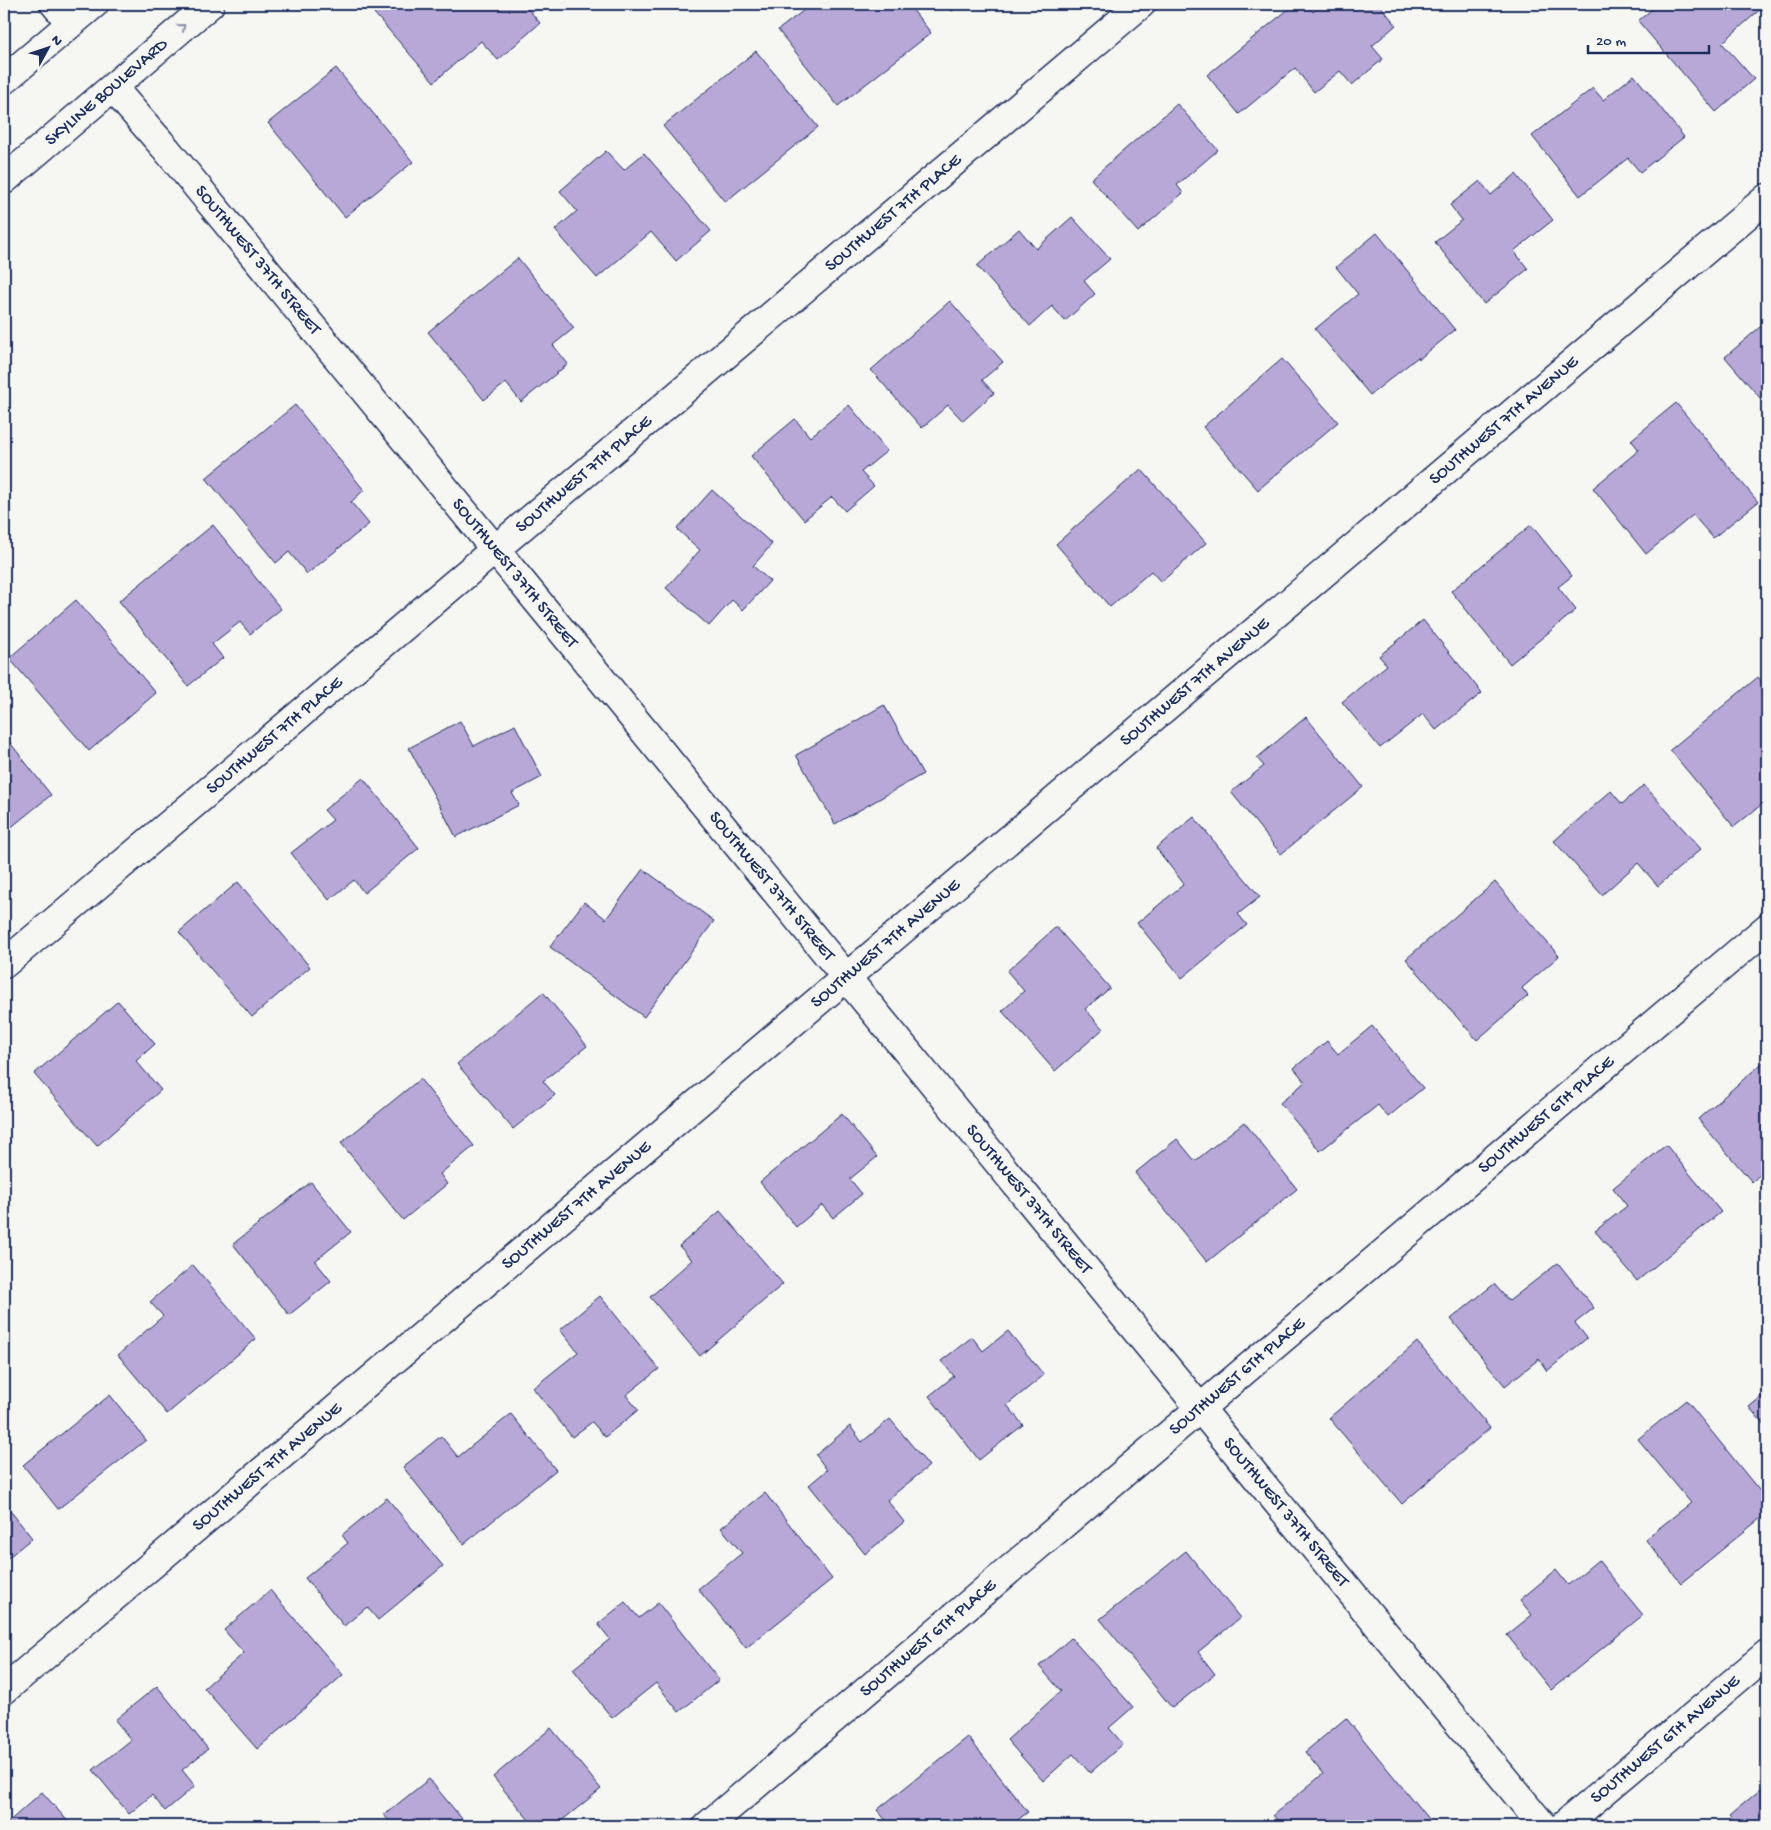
<svg xmlns="http://www.w3.org/2000/svg" width="1771" height="1830" font-family="'Gochi Hand',sans-serif">
	<rect width="100%" height="100%" fill="#f6f6f2"/>
	<filter id="ink" filterUnits="userSpaceOnUse"><feTurbulence type="fractalNoise" baseFrequency=".02" numOctaves="2"/><feDisplacementMap in="SourceGraphic" scale="10" xChannelSelector="R" yChannelSelector="G"/><feConvolveMatrix kernelMatrix="1 2 1 2 8 2 1 2 1" color-interpolation-filters="sRGB"/></filter>
	<g filter="url(#ink)">
		<path fill="#b8a8d8" stroke="#1b2f5e" d="M384,4h140l16,19 -42,37 -17,-19 -47,41 -60,-69z
			M812,4h96l23,29 -93,73 -60,-76z
			M946,4h15l-9,7z
			M1295,4h12l6,8 10,-8h56l17,21 -24,21 11,13 -31,26 -12,-14 -26,21 -19,-24 -56,46 -32,-39z
			M1658,4h104l2,2 -42,37 32,36 -38,33 -78,-91z
			M756,51l62,76 -93,75 -62,-76z
			M336,68l77,94 -68,55 -77,-94z
			M1634,75l50,62 -44,35 -12,-14 -48,38 -48,-60 61,-48 10,12z
			M1177,104l41,46 -41,35 6,8 -45,39 -47,-53z
			M606,151l18,19 20,-17 67,78 -35,30 -25,-29 -54,46 -42,-48 22,-19 -17,-20z
			M1516,174l37,46 -39,31 14,18 -44,35 -49,-62 27,-22 -12,-15 30,-24 11,14z
			M1072,217l38,42 -26,22 11,13 -30,27 -13,-15 -22,20 -53,-60 42,-37 17,20z
			M1377,233l78,97 -36,29 -1,-2 -48,38 -55,-66 43,-35 -22,-27z
			M518,258l56,70 -21,17 15,19 -47,38 -15,-19 -22,17 -56,-68z
			M950,301l53,61 -21,18 12,13 -31,28 -15,-16 -26,23 -51,-58z
			M1767,321v85l-42,-49z
			M1282,359l56,63 -80,68 -55,-63z
			M1676,403l82,99 -45,36 -20,-23 -47,39 -53,-66 46,-38 -8,-10z
			M295,405l69,85 -13,12 18,22 -62,50 -18,-22 -13,11 -70,-85z
			M849,405l38,46 -26,21 13,14 -29,25 -13,-14 -28,23 -53,-64 44,-37 15,18z
			M1141,469l65,74 -45,39 -10,-11 -41,36 -54,-63z
			M712,490l60,54 -19,22 17,15 -27,29 -11,-10 -23,26 -43,-38 34,-38 -23,-21z
			M213,525l68,84 -31,25 -10,-12 -28,22 11,14 -35,28 -69,-85z
			M1531,525l41,51 -14,11 18,23 -66,54 -59,-73z
			M76,600l80,93 -67,58 -80,-93z
			M1423,620l59,73 -46,37 -13,-16 -43,34 -38,-46 45,-37 -8,-9z
			M1758,677l9,12v111l-33,27 -64,-77z
			M884,705l39,69 -88,50 -39,-69z
			M1306,717l57,70 -82,67 -50,-62 33,-26 -7,-8z
			M460,721l14,25 41,-21 27,52 -30,16 7,12 -63,32 -47,-89z
			M4,735l47,60 -47,38z
			M363,778l56,70 -55,45 -10,-13 -25,20 -38,-47 42,-33 -9,-10z
			M1644,785l57,64 -43,37 -20,-23 -36,32 -48,-54 57,-50 11,13z
			M1194,817l66,80 -22,17 9,11 -65,53 -45,-55 47,-39 -28,-36z
			M643,869l71,52 -70,96 -94,-70 34,-45 22,17z
			M238,882l72,85 -58,50 -73,-85z
			M1495,882l64,74 -37,32 6,8 -51,44 -71,-81z
			M1056,927l54,61 -25,21 18,20 -48,42 -53,-60 22,-20 -17,-20z
			M543,992l44,54 -44,35 12,14 -42,34 -56,-65z
			M118,1001l37,43 -19,17 25,29 -64,56 -63,-72z
			M1372,1026l51,62 -35,29 -10,-12 -58,46 -40,-48 25,-21 -11,-14 33,-27 11,13z
			M1767,1059v109l-15,14 -54,-63z
			M420,1079l54,67 -34,28 7,10 -44,36 -62,-77z
			M842,1114l35,43 -27,22 12,15 -29,24 -11,-13 -26,22 -36,-45z
			M1244,1122l53,67 -90,73 -72,-89 42,-34 18,22z
			M1666,1145l55,67 -84,69 -42,-50 32,-25 -14,-18z
			M311,1182l40,50 -36,29 16,20 -42,34 -56,-71z
			M720,1211l63,73 -83,72 -50,-59 42,-37 -13,-14z
			M1558,1263l36,45 -19,15 12,15 -40,33 -8,-12 -34,27 -54,-67 43,-35 15,17z
			M193,1265l63,74 -89,75 -49,-59 45,-39 -13,-14z
			M600,1296l59,73 -33,26 12,15 -33,27 -13,-15 -20,15 -39,-49 45,-36 -18,-22z
			M1008,1331l36,44 -37,30 16,20 -44,35 -50,-64 25,-20 -13,-15 31,-24 11,14z
			M1417,1342l73,86 -88,76 -73,-86z
			M1767,1392v36l-18,-21z
			M110,1395l36,45 -88,69 -35,-44z
			M1686,1400l81,100v13l-86,70 -36,-44 46,-36 -53,-64z
			M511,1414l45,56 -92,74 -61,-77 38,-31 17,21z
			M890,1419l39,47 -42,34 17,22 -39,32 -56,-69 18,-15 -11,-15 34,-29 12,16z
			M765,1493l67,86 -86,69 -48,-59 44,-36 -21,-25z
			M387,1498l56,68 -65,54 -11,-13 -23,19 -39,-48 43,-35 -6,-8z
			M4,1503l28,35 -28,23z
			M1186,1551l54,67 -42,34 17,22 -43,34 -72,-89z
			M1598,1560l45,55 -92,75 -44,-55 25,-20 -12,-15 36,-30 12,15z
			M270,1590l73,85 -86,74 -53,-61 40,-35 -20,-23z
			M625,1602l14,16 19,-15 61,77 -40,32 -23,-29 -44,35 -39,-49 37,-30 -12,-15z
			M1071,1638l62,69 -24,21 14,16 -33,29 -17,-19 -30,27 -36,-41 54,-49 -22,-25z
			M157,1686l51,63 -26,21 13,16 -30,25 -13,-16 -23,19 -36,-44 38,-30 -16,-20z
			M1346,1718l83,102 -9,6h-138l-9,-11 50,-41 -18,-22z
			M551,1728l50,61 -46,37h-21l-41,-49z
			M968,1737l60,75 -18,14h-119l-14,-16z
			M429,1779l39,47h-75l-9,-11z
			M1767,1784v42h-29l-9,-10z
			M42,1792l30,34h-68z"/>
		<g fill="none" stroke-linecap="round" stroke-linejoin="round">
			<defs>
				<path id="lane" d="M49,4l18,22"/>
				<g id="street">
					<path id="s1" d="M113,88l54,62 1376,1676"/>
					<path id="s2" d="M4,964l1137,-960"/>
					<path id="s3" d="M4,1690l1763,-1492"/>
					<path id="s4" d="M707,1826l1060,-898"/>
					<path id="s5" d="M1563,1826l204,-172"/>
				</g>
				<g id="secondary">
					<path d="M4,80l90,-76"/>
					<path id="s6" d="M4,180l206,-176"/>
				</g>
			</defs>
			<use href="#lane" stroke="#1b2f5e" stroke-width="22"/>
			<use href="#street" stroke="#1b2f5e" stroke-width="31"/>
			<use href="#secondary" stroke="#1b2f5e" stroke-width="31"/>
			<use href="#lane" stroke="#f6f6f2" stroke-width="19"/>
			<use href="#street" stroke="#f6f6f2" stroke-width="28"/>
			<use href="#secondary" stroke="#f6f6f2" stroke-width="28"/>
		</g>
		<defs><path id="oneway-chevron" d="M-2-3.5L2.5 0L-2 3.5" fill="none" stroke-width="1.6" stroke-linecap="round" stroke-linejoin="round" transform="scale(1.25)"/></defs>
		<use stroke="#8892a8" href="#oneway-chevron" transform="translate(182 27) rotate(-41)"/>
	</g>
	<g text-anchor="middle" dominant-baseline="central" stroke-width="4.5" stroke-linejoin="round" paint-order="stroke">
		<g font-size="18" fill="#1b2f5e" stroke="#f6f6f2">
			<text stroke="none"><textPath href="#s6" startOffset="135">SKYLINE BOULEVARD</textPath></text>
			<text stroke="none"><textPath href="#s2" startOffset="1164">SOUTHWEST 7TH PLACE</textPath></text>
			<text stroke="none"><textPath href="#s1" startOffset="225">SOUTHWEST 37TH STREET</textPath></text>
			<text stroke="none"><textPath href="#s3" startOffset="1965">SOUTHWEST 7TH AVENUE</textPath></text>
			<text stroke="none"><textPath href="#s2" startOffset="759">SOUTHWEST 7TH PLACE</textPath></text>
			<text stroke="none"><textPath href="#s1" startOffset="630">SOUTHWEST 37TH STREET</textPath></text>
			<text stroke="none"><textPath href="#s3" startOffset="1560">SOUTHWEST 7TH AVENUE</textPath></text>
			<text stroke="none"><textPath href="#s2" startOffset="354">SOUTHWEST 7TH PLACE</textPath></text>
			<text stroke="none"><textPath href="#s1" startOffset="1035">SOUTHWEST 37TH STREET</textPath></text>
			<text stroke="none"><textPath href="#s3" startOffset="1155">SOUTHWEST 7TH AVENUE</textPath></text>
			<text stroke="none"><textPath href="#s4" startOffset="1100">SOUTHWEST 6TH PLACE</textPath></text>
			<text stroke="none"><textPath href="#s1" startOffset="1440">SOUTHWEST 37TH STREET</textPath></text>
			<text stroke="none"><textPath href="#s3" startOffset="750">SOUTHWEST 7TH AVENUE</textPath></text>
			<text stroke="none"><textPath href="#s4" startOffset="695">SOUTHWEST 6TH PLACE</textPath></text>
			<text stroke="none"><textPath href="#s3" startOffset="345">SOUTHWEST 7TH AVENUE</textPath></text>
			<text stroke="none"><textPath href="#s1" startOffset="1845">SOUTHWEST 37TH STREET</textPath></text>
			<text stroke="none"><textPath href="#s4" startOffset="290">SOUTHWEST 6TH PLACE</textPath></text>
			<text stroke="none"><textPath href="#s5" startOffset="134">SOUTHWEST 6TH AVENUE</textPath></text>
		</g>
	</g>
	<rect width="1771" height="1830" fill="none" stroke="#f6f6f2" stroke-width="20"/>
	<rect x="10" y="10" width="1751" height="1810" fill="none" stroke="#1b2f5e" stroke-width="2" filter="url(#ink)"/>
	<g transform="translate(48 48) rotate(50)" stroke="#f6f6f2" stroke-width="4" paint-order="stroke">
	<path d="M0-4L9 19L0 12L-9 19Z" fill="#1b2f5e"/>
	<text y="-8" font-size="14" font-weight="bold" text-anchor="middle" fill="#1b2f5e">N</text>
	</g>
	<path d="M1588 45v8h121v-8" fill="none" stroke="#1b2f5e" stroke-width="2.5"/>
	<text x="1596" y="45" font-size="15" fill="#1b2f5e" stroke="#f6f6f2" stroke-width="4" paint-order="stroke">20 m</text>
</svg>
